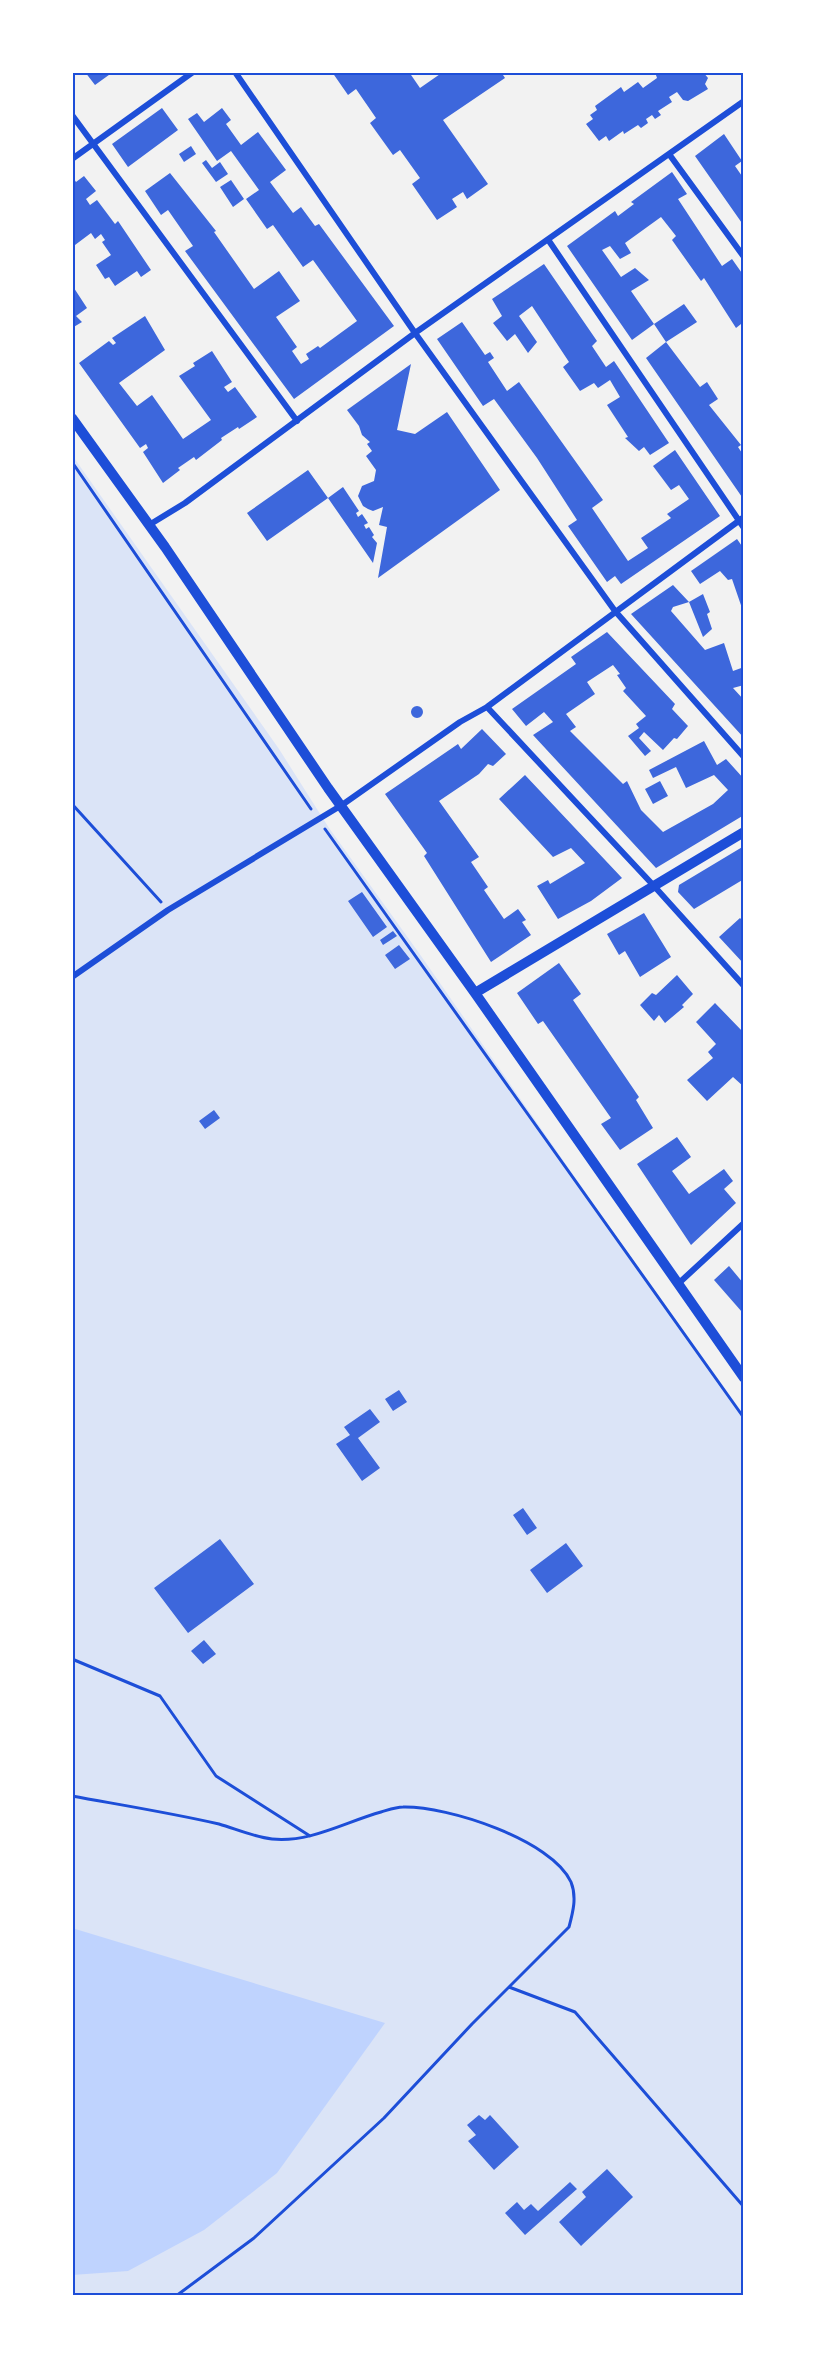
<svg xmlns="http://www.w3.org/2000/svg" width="816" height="2368" font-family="'Varela Round',sans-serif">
	<rect width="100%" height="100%" fill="#f2f2f2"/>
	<path fill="#dbe4f7" d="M72,455l207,294 50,79 90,125 201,289 124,173v881h-672z"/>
	<path fill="#bfd3fe" d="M72,1928l313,95 -108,150 -73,57 -76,41 -56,4z"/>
	<path fill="#3d67dc" d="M85,72h28l-18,13z
		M332,72h77l11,16 23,-16h58l4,6 -62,42 45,64 -21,15 -4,-7 -11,7 5,8 -20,13 -25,-36 8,-6 -20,-28 -7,5 -23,-32 6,-5 -20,-29 -8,6z
		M655,72h48l5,6 -3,6 3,5 -20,12 -5,-1 -6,-8 -8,5 3,5 -14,9 3,4 -6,4 -3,-4 -6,4 2,4 -7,5 -3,-3 -14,9 -1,-3 -14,10 -3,-5 -7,5 -13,-17 7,-5 -3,-4 7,-5 -2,-4 26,-19 3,5 14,-10 5,6 14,-10z
		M162,108l16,22 -50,37 -16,-23z
		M222,108l9,12 -5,4 15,21 17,-13 28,38 -16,12 23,31 8,-6 14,19 4,-2 75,102 -100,73 -109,-148 8,-5 -25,-36 -7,5 -16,-24 25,-18 46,58 -2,1 40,57 25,-18 21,30 -24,16 21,30 -5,4 9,13 8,-5 -3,-5 12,-8 2,2 37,-27 -44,-61 -10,7 -30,-42 -6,4 -21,-30 13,-9 -28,-39 -14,10 -29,-42 9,-6 7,9z
		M724,134l18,27 -7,5 9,13v47l-49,-70z
		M191,146l5,8 -12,8 -5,-8z
		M206,160l6,8 8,-6 8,12 -12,8 -14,-19z
		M672,172l15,22 -9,5 44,67 10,-7 12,17v54l-3,-6 -5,4 -32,-50 -3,3 -29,-41 4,-4 -15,-19 -36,26 6,10 -11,6 -10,-13 -8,4 19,27 14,-9 14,12 -18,11 23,33 -22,16 -65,-94 48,-35 3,5 16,-12 -3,-2z
		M84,176l12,15 -10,8 4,6 7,-5 18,24 3,-3 33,49 -10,7 -4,-6 -22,15 -6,-9 -4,2 -9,-14 15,-10 -9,-13 3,-2 -4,-6 -6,5 -4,-6 -16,12 -3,-5v-59l2,-2 2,3z
		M231,180l13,19 -11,8 -13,-20z
		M544,264l53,77 -5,5 14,21 8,-6 55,82 -19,12 -6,-8 -5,4 -14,-13 3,-1 -21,-32 13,-8 -10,-17 -12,8 -4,-5 -14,8 -17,-24 6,-5 -37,-56 -13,10 18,26 -9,11 -13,-19 -8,7 -14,-18 9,-7 -10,-17z
		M72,285l15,23 -11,8 6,6 -10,6z
		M684,304l13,18 -31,20 -12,-18z
		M145,316l20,34 -46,33 18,23 15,-11 31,44 28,-19 -32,-44 16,-10 -2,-3 19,-12 20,31 -8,5 4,5 7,-5 22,30 -18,12 -1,-2 -17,11 1,2 -26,20 -2,-3 -16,11 2,2 -17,13 -20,-31 5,-4 -2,-4 -6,4 -61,-85 30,-22 4,4 3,-2 -4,-5z
		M462,322l23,33 5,-3 4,6 -6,4 19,29 12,-9 84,118 -11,8 36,53 20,-13 -7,-10 30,-20 -4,-4 22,-15 -10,-14 -8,5 -18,-24 22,-16 45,66 -99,68 -6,-8 -8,6 -39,-56 9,-6 -40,-62 -43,-59 -11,7 -46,-67z
		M666,342l34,45 7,-5 11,17 -9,6 32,40 -3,2 6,9v44l-98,-142z
		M411,364l-14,66 18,4 32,-22 53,78 -122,88 9,-51 -8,-2 4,-18 -10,4 -5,-2 -5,-3 -5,-10 4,-10 12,-5 2,-11 -10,-14 6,-5 -5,-7 3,-2 -8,-7 -3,-9 -12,-16z
		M308,470l20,28 -61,43 -20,-28z
		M343,487l16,24 -3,2 2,4 4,-3 6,9 -4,2 2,4 3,-2 5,8 -2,2 5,6 -4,20 -45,-65z
		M737,539l7,10v65l-12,-35 -4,1 -8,-9 -20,13 -9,-13z
		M673,585l16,17 -16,5 -2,4 34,39 19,-7 9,28 11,-4v18l-11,3 11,12v38l-113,-124z
		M703,594l7,18 -3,2 5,15 -9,8 -14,-35z
		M607,632l68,72 -3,5 16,17 -11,13 -3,-1 -11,12 -19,-18 -5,6 12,13 -6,5 -17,-20 11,-8 -3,-4 10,-8 -23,-25 3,-3 -9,-13 3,-1 -7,-9 -26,17 8,12 -29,20 10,13 -6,4 53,53 4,-3 14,29 22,22 50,-28 15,-14 -14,-15 -28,13 -10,-21 -23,11 -4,-8 55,-29 13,24 9,-6 18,20v36l-88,53 -123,-133 20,-13 -9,-10 -18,14 -14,-17 64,-45 -5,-7z
		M411 712a6 6 0 1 1 12 0a6 6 0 1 1-12 0Z
		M482,729l24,25 -13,12 -5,-2 -9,10 -40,27 40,56 -8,5 17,25 -4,3 20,29 14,-10 8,11 -4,2 9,13 -40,27 -67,-106 3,-3 -42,-59 73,-50 3,5z
		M525,775l97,103 -31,23 -33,18 -21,-33 11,-6 2,4 35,-21 -14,-15 -18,9 -54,-58z
		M660,781l8,15 -15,8 -8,-15z
		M744,846v33l-50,30 -16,-17 1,-7z
		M362,892l25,35 -14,10 -25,-36z
		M644,913l27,44 -31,20 -15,-26 -6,4 -12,-21z
		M740,918l4,4v42l-25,-27z
		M393,931l4,5 -14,9 -3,-5z
		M399,945l11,14 -15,10 -10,-14z
		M559,963l22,31 -8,6 66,97 -3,3 17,28 -33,22 -19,-26 10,-6 -68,-97 -5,3 -21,-31z
		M677,975l16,19 -11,11 2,2 -19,16 -6,-8 -5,6 -14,-16 12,-12 4,2z
		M715,1003l29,30v52l-1,1 -10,-9 -26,24 -20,-21 26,-22 -5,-6 8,-8 -20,-22z
		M214,1110l6,8 -15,11 -6,-8z
		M677,1137l14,20 -19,14 17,23 35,-25 9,12 -9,8 12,14 -45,42 -54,-81z
		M729,1266l15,18 -2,28 -28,-32z
		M399,1390l8,12 -14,9 -8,-12z
		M370,1409l10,13 -22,16 22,30 -18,13 -26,-37 14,-9 -6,-8z
		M523,1508l14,20 -10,7 -14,-20z
		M220,1539l34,45 -66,49 -34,-45z
		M566,1543l17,23 -36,27 -17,-23z
		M204,1640l12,14 -13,10 -12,-13z
		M479,2115l6,5 5,-5 29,32 -25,23 -26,-29 8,-6 -9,-10z
		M607,2169l26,28 -52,49 -22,-24 27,-25 -4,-5z
		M570,2182l7,7 -52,46 -20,-22 12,-11 7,8 7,-6 7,7z"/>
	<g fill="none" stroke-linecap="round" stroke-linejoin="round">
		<path stroke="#1d4ed8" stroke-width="3" d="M72,462l239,347
			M72,804l89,98
			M325,829l419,589
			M72,1659l88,37 56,80 94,60
			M72,1796c49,9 99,17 147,28 17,5 35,13 53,15 38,4 73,-17 109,-27 7,-2 15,-5 22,-5 45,-1 149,33 168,75 6,15 2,30 -2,45l-97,97 -88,94 -130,120 -78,58
			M509,1987l66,25 169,195"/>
		<path stroke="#1d4ed8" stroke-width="6" d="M235,72l180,261 200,278 129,146
			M72,115l225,306
			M669,154l75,103
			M72,159l121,-87
			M549,241l195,287
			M149,525l36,-22 230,-170 329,-232
			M487,707l167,179 90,100
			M72,977l96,-67 174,-105 118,-83 27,-15 257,-190
			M679,1283l65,-60"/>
		<path stroke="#1d4ed8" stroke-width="10" d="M72,418l93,129 163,241 147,205 269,385
			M475,993l269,-161"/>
	</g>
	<rect width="816" height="2368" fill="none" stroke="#ffffff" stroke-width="147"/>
	<rect x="74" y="74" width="668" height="2220" fill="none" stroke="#1d4ed8" stroke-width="2"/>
</svg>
